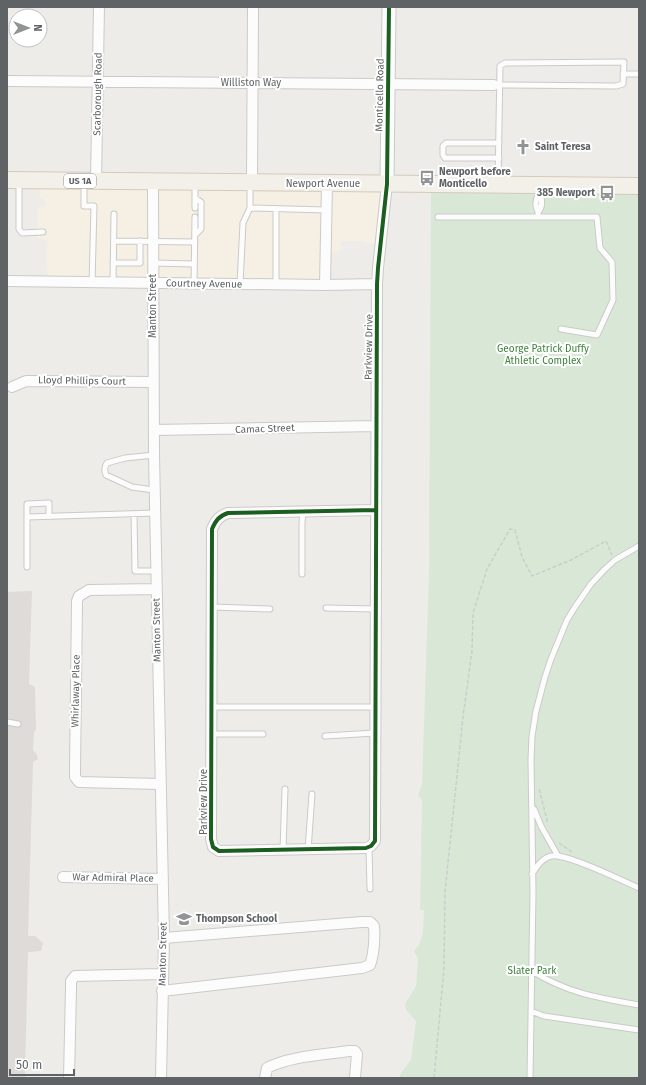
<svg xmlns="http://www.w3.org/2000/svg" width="646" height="1085" font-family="'Fira Sans',sans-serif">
	<rect width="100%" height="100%" fill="#eeece9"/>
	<path fill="#f6f0e4" d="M40,181l344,4 -7,60 -15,-4h-22l2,9 -10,3v3l-1,28 -283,-2 -2,-31 3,-10 -12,-3 1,-30 6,-2 2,-4 -6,-5z"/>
	<path fill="#dedbd9" d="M32,591l-3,93 6,3 1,42 -2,3 -1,18 4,5 1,4 -5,3 -5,174h7l8,7 -2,8 -13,1 -3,121 1,5h-19v-486z"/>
	<path fill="#d9e8d6" d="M431,185l208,2v891h-240l2,-5 10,-13 5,-39 -10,-11 -1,-6 11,-18 2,-27 -4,-8c11,-10 9,-27 10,-41h-4l2,-110 -4,-4 4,-12 7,-212z"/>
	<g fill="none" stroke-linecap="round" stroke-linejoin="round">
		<defs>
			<path id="service" d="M623,74h16
				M494,85h6l116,1 7,-2 1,-22 -119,1 -5,3 -2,116
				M499,158h-54l-2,-3v-9l3,-3h53
				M19,183v46l3,4 21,-1
				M84,184v22h10l-2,77
				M195,198l6,4v27l-6,6
				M195,208v-25
				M250,208l76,2
				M538,212c-3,-6 -3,-12 1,-18
				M438,217h100v-5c7,-7 2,-16 1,-25
				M538,217h59l3,31 12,14 1,38 -16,35 -36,-6
				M114,241l81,1
				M113,263h27v-22
				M153,263l41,1
				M113,283l1,-69
				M194,284l1,-67
				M240,284l3,-61 7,-15v-24
				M276,285v-76
				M154,455l-29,3 -18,5c-3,4 -3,7 -1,12l26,12 22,3
				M134,514l1,57h21
				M27,517v-13l22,-1v13
				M27,567v-50l128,-4
				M302,574v-51l1,-12
				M212,607l58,2
				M326,608l50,1
				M212,707h163
				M7,722l11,2
				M212,734h51
				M325,736l50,-3
				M534,809l7,17 17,30
				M369,847l1,42
				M283,850l2,-61
				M308,850l4,-56
				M532,874c5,-8 10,-16 20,-18 14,-3 71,25 87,32
				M532,971c35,22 67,27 107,34
				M531,1011l13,5 95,14
				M530,1078l3,-185 -2,-133 1,-24 4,-25 9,-34 6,-18 16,-39 8,-13 16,-23 13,-14 11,-10 24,-14"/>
			<path id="minor" d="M7,81l487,4
				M96,181l3,-174
				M153,182l1,273 10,483 -3,140
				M252,183l1,-176
				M7,281l318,4 52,-1
				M325,285l2,-101
				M12,387l14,-6 127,1
				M154,430l222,-4
				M376,510l-148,3c-9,3 -12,7 -16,16l-1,310 2,8 6,4 147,-3 5,-2 4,-5 2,-557 1,-16 9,-84
				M156,589l-67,1 -10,6 -2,5 -2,170v6l4,5 81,2
				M63,877l100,2
				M162,991l200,-23 8,-3c4,-11 5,-28 4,-39l-4,-4h-8l-198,16
				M69,1078l2,-90v-7l4,-5 87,-2
				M265,1078l2,-10c23,-12 56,-13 82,-17h6l2,3 -2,24"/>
			<path id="tertiary" d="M387,184l2,-177"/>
			<path id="primary" d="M7,180l632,6"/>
		</defs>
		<use href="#service" stroke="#cacac9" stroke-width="7"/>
		<use href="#minor" stroke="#cacac9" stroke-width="12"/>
		<use href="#tertiary" stroke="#cacac9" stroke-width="15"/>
		<use href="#primary" stroke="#d4cab9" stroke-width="18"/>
		<path stroke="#cacecb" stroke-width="1.5" stroke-dasharray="4 2" stroke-linecap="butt" d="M539,789l9,35
			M559,843l13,9
			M434,1078l10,-110 1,-76 18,-175 9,-66 1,-38 14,-44 23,-40 5,1 7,27 10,19 39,-16 35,-19 6,14"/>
		<use href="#service" stroke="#fcfcfc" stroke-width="5"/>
		<use href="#minor" stroke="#fcfcfc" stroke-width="10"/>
		<use href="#tertiary" stroke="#fcfcfc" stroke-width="13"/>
		<use href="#primary" stroke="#f3f0e9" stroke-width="16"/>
		<defs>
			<path id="cycleway" d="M376,510l-148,3c-9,3 -12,7 -16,16l-1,310 2,8 6,4 147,-3 5,-2 4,-5 2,-557 1,-16 9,-84 2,-177"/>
		</defs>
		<use href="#cycleway" stroke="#fff" stroke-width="6"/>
		<use href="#cycleway" stroke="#1b5e20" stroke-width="4"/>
	</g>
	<defs>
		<symbol id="church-bare" viewBox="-9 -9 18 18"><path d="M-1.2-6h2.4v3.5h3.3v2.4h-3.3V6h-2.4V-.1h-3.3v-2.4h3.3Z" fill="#919394" stroke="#fff" stroke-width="2.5" paint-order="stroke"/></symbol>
		<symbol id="bus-bare" viewBox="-9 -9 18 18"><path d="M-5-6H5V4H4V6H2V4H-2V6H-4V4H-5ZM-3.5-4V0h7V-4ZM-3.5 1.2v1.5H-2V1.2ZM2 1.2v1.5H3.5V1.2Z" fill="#919394" stroke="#fff" stroke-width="2.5" paint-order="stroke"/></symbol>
		<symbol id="school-bare" viewBox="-9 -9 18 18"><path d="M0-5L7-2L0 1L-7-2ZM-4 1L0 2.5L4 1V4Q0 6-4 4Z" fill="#919394" stroke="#fff" stroke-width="2.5" paint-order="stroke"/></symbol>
	</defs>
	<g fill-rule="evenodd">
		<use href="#church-bare" x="512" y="136" width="22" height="22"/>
		<use href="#bus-bare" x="416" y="167" width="22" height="22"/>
		<use href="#bus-bare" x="596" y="182" width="22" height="22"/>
		<use href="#school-bare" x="173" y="908" width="22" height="22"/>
	</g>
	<g text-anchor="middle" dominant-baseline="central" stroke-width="4" stroke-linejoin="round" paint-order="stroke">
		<rect fill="#fff" stroke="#8f9294" stroke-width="1" x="64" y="174" width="32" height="14" rx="3"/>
		<g font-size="9" font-weight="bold" fill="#5f6366">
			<text x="80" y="181">US 1A</text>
		</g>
		<g font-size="10" fill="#5f6366" stroke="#fff">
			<text x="251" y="83">Williston Way</text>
			<text transform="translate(98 94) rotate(-89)">Scarborough Road</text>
			<text transform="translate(380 95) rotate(-89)">Monticello Road</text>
			<text x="323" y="184">Newport Avenue</text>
			<text transform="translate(204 284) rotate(1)">Courtney Avenue</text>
			<text transform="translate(153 306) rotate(-90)">Manton Street</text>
			<text transform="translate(369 347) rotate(-89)">Parkview Drive</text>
			<text transform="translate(82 381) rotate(1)">Lloyd Phillips Court</text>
			<text transform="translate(265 429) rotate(-2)">Camac Street</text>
			<text transform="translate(157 630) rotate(-91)">Manton Street</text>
			<text transform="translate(76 691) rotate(-89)">Whirlaway Place</text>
			<text transform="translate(204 802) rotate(-90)">Parkview Drive</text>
			<text transform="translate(113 878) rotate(1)">War Admiral Place</text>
			<text transform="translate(163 954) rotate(-89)">Manton Street</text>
		</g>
		<g font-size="10" font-weight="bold" fill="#5f6366" stroke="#fff" text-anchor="start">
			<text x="535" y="147">Saint Teresa</text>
			<text x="439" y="172">Newport before<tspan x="439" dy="12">Monticello</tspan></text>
			<text x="595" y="193" text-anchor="end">385 Newport</text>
			<text x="196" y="919">Thompson School</text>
		</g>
		<g font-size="10" fill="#3d823a" stroke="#fff">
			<text x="543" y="349">George Patrick Duffy<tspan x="543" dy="12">Athletic Complex</tspan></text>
			<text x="532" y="971">Slater Park</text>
		</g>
	</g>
	<rect width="646" height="1085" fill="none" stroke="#5f6366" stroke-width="16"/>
	<g transform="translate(28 28) rotate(90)"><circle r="19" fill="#ffffff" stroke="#bfc1c2"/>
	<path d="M0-3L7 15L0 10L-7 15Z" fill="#919394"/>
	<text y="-6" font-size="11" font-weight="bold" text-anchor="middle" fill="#5f6366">N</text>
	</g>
	<path d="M10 1069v6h64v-6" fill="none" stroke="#5f6366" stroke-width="2"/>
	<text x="16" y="1069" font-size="12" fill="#5f6366" stroke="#ffffff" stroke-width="3" paint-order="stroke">50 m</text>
</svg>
